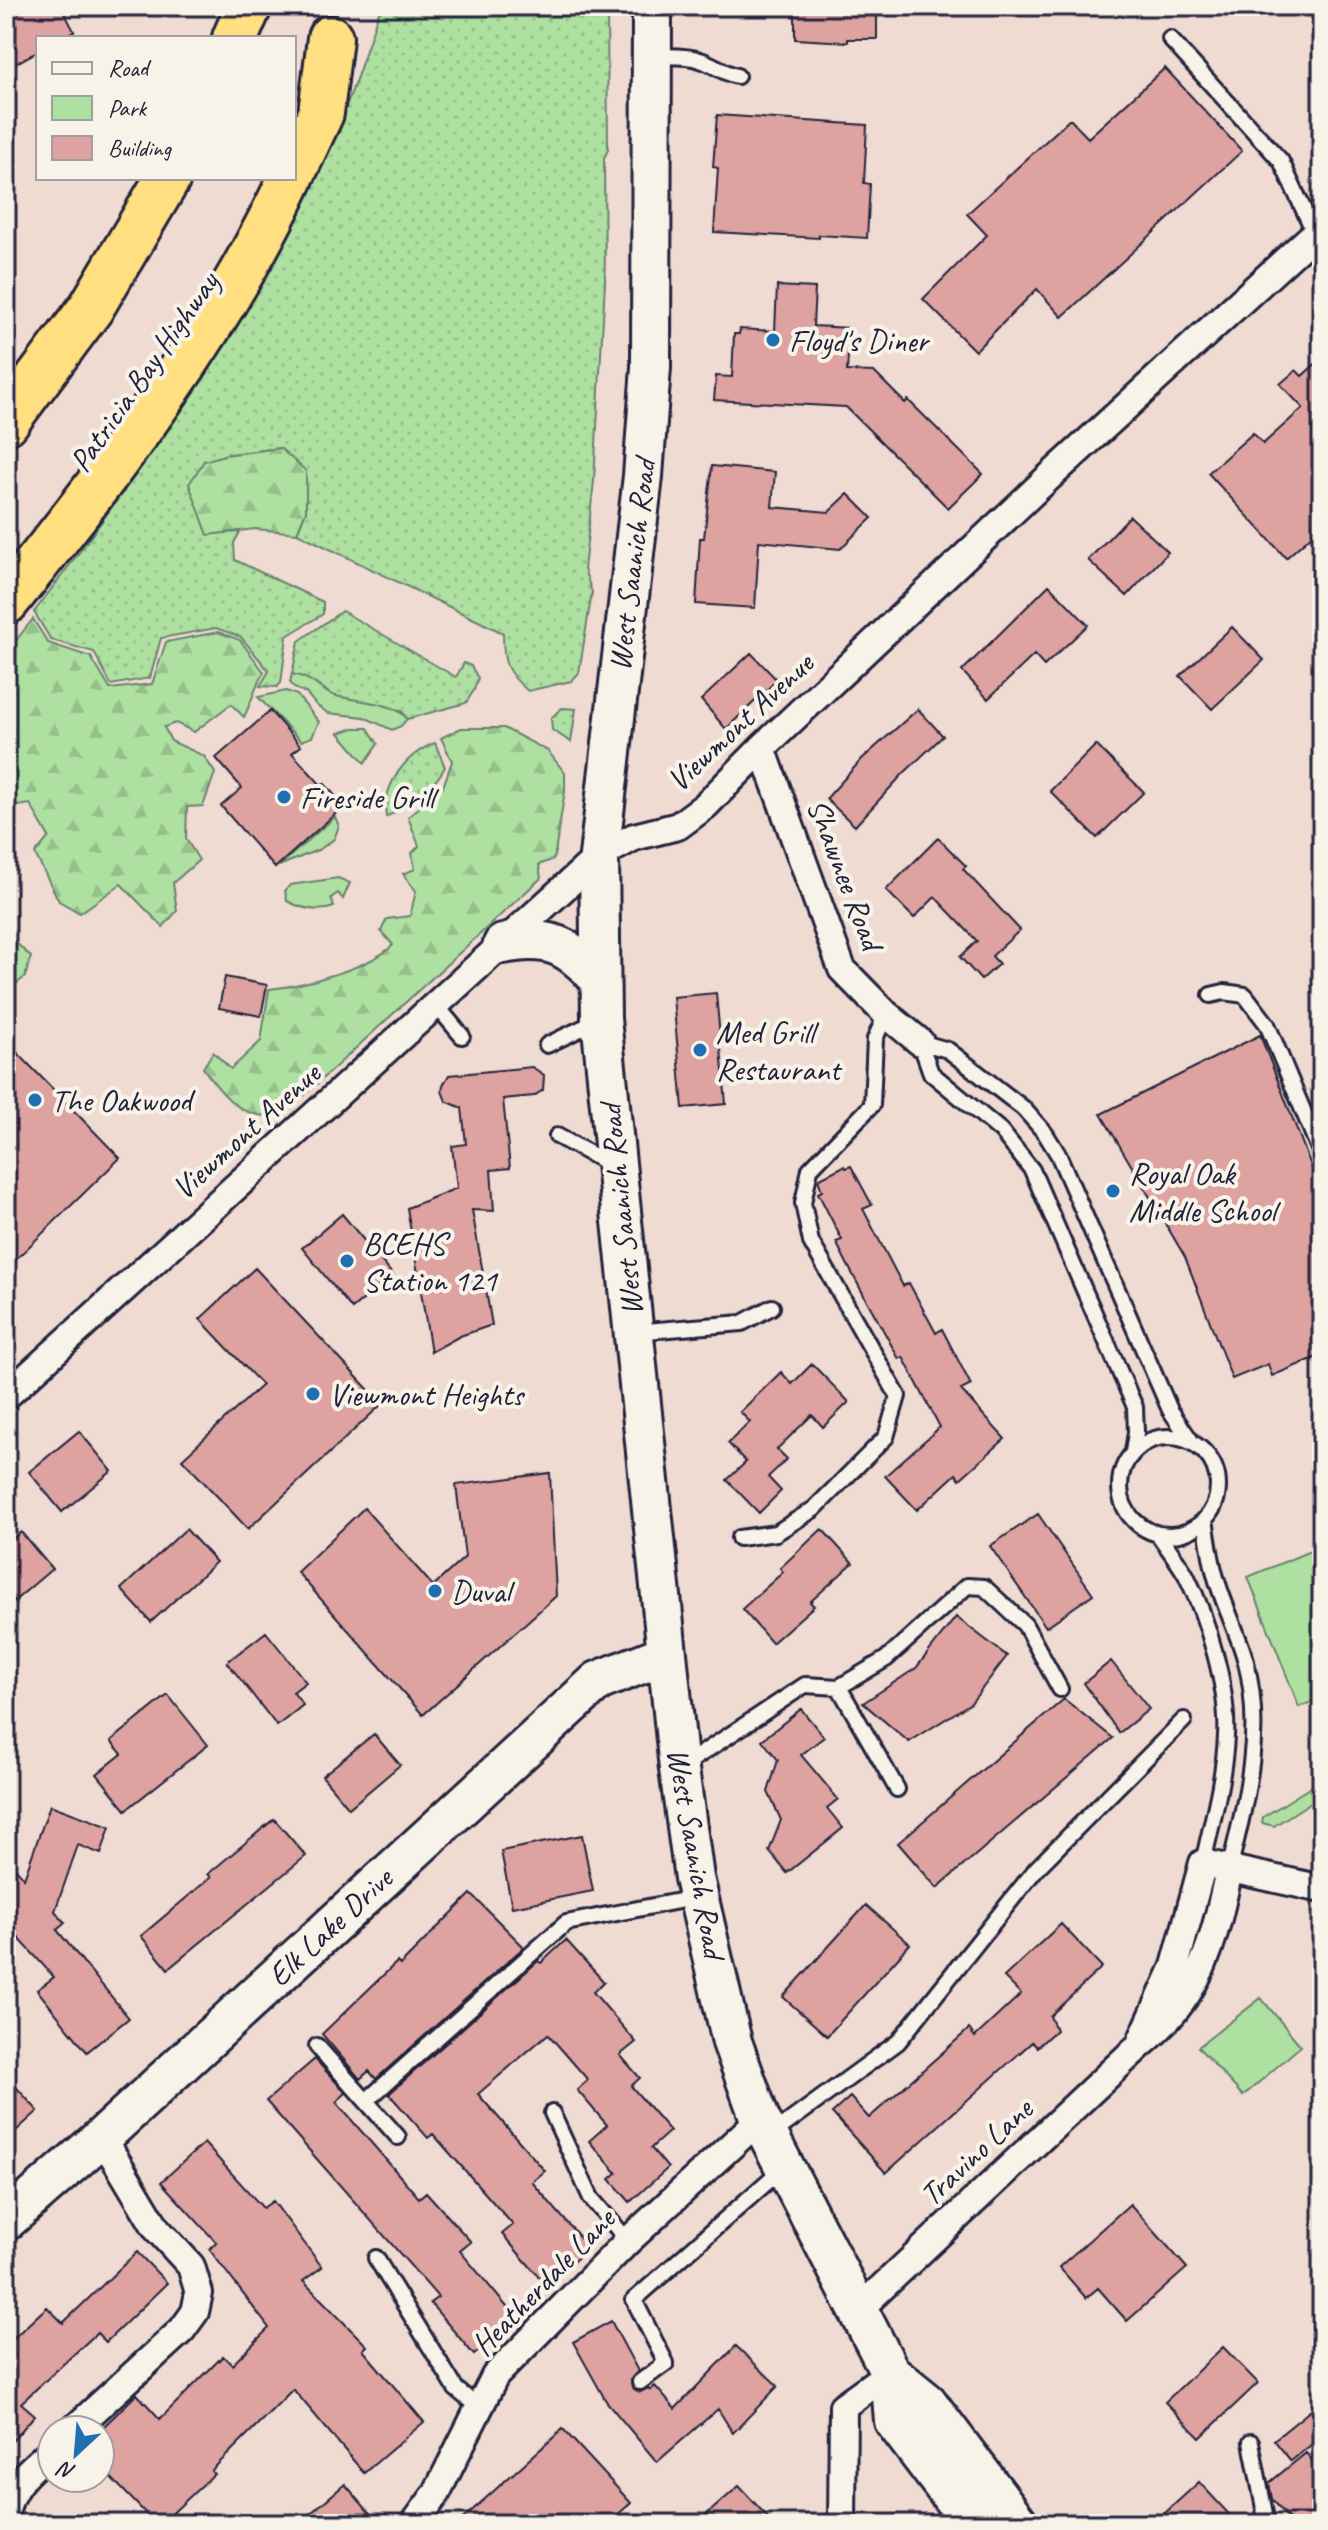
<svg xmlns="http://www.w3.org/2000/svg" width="1328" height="2530" font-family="Caveat,sans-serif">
	<defs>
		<pattern id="grass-dots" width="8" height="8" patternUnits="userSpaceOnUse" patternTransform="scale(2)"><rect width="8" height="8" fill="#ade0a1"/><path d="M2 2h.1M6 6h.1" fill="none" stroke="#95c08c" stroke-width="1.8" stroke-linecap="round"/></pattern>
		<pattern id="forest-firs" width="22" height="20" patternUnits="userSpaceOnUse" patternTransform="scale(2)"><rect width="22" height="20" fill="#ade0a1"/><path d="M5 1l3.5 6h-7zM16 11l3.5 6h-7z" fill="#95c08c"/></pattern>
	</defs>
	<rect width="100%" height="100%" fill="#f0dbd3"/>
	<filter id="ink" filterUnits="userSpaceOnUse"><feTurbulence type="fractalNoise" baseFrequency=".0125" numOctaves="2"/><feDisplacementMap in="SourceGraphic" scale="16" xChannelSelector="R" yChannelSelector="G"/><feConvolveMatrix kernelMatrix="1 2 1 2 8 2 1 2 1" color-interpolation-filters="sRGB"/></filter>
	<g filter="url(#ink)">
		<path fill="url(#grass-dots)" stroke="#68816e" stroke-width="2" d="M381,6h226l1,143 -4,10 1,123 -11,199 -10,88 8,23 -13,81 -8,8 -43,10c-23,-19 -25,-29 -25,-58l-206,-100 9,-22 -26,-63 -56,7 -16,79 32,-2 -6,11 1,17 88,42v12l-36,22 -6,47 -4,4 -17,-1 9,-15 -28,-34 -25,-9 -55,10 -11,40 -39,7 -17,-33 -43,-12 -17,-28c118,-153 226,-315 306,-492 17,-36 27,-76 41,-114z
			M342,611l114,66 8,-14 7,3 7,12 -4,12 -8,13 -59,16 -5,-8 -10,-3 -60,-12 -9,-8 -31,-14 7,-33z
			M562,708l14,1 -5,33 -19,-12 -1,-12z
			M435,743l10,24c-14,25 -35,37 -59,50 -4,-32 20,-63 49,-74z"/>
		<path fill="url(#forest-firs)" stroke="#68816e" stroke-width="2" d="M280,448l26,23v40l-9,22 -42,-4 -47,6 -19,-51 15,-23 20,-6z
			M33,619l15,24 43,14 19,32 42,-5 14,-42 52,-10 22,8 24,32c-9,14 -12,30 -20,45l-13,-13 -37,28 -18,-9 -12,4 7,14 33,15 11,17 -12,33 -16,1 -1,32 13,21 -26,23 4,28 -14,16 -42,-43 -41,29 -21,-12 -24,-47 14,-17 -19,-33 -24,4v-155z
			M461,728h43l44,23 17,22v18l-11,68 -15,6 2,13 -246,226c-7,3 -15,9 -23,11 -32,5 -53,-25 -69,-47l10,-16 18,17 30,-28 8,-52c32,-3 101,-21 124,-44l-12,-14 6,-12 23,-3 6,-25 -13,-17 12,-5 -3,-16 7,-7 -11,-29 35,-30 9,-26 -11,-23z
			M6,933l25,24 -6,20 -19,15z"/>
		<path fill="#ade0a1" stroke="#68816e" stroke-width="2" d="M292,674c23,4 29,19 44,22 19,5 61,6 71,23l-6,7 -9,4 -28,-13 -36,-4 -12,-8 -10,-12 -12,-5 -4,-6z
			M286,691l11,4 22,27 -7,15 -11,4 -43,-44z
			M354,728h14l10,16 -13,19 -26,-30z
			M335,817l4,9 -5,13 -14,10 -41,17z
			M338,878l12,5 -7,16 -5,-6 -7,5 3,9c-17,6 -32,2 -47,-6l-2,-10 5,-6z
			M1322,1546v152l-23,9 -51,-130z
			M1322,1780v15l-48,31 -12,-3 1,-6z
			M1261,1998l40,48 -58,50 -45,-49z"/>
		<path fill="#dea3a1" stroke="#22223b" stroke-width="2" d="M31,6h30l13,25 -13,7h-23v13l-32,18v-49z
			M795,6h82v33h-29v3l-53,-3z
			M1165,68l77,83 -180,166 -25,-28 -62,62 -52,-52 64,-64 -20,-21 103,-95 18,19z
			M717,115l150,10 -3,58 6,1 -3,54 -48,-3v3l-105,-6 4,-64 -5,-1z
			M777,286l38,2 -2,38 37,2 -3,43 27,1 31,31 3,-3 75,74 -35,34 -102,-101 -132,-7 2,-24 16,1 2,-43h5l1,-5 35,2z
			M1322,358v168l-36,32 -78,-85 45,-40 10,11 40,-36 -23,-24 16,-14 6,6z
			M712,466l63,6 -3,35 57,5 19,-18 24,24 -32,31 -81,-8 -4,67 -59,-4 4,-66h4z
			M1130,516l38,36 -41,44 -39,-36z
			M1049,585l39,40 -44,41 -10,-11 -46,44 -26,-28z
			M1232,627l32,33 -52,49 -32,-33z
			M751,653l26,27 -51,49 -25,-29z
			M918,709l25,27 -40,38 -48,52 -29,-27 36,-40z
			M270,711l31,35 -9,7 29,32 3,-2 20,23 -69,62 -54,-62 21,-18 -26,-30z
			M1096,745l48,47 -47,46 -47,-47z
			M938,838l28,28 -3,3 57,61 -28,26 7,8 -18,16 -21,-23 17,-16 -42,-44 -21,21 -28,-28z
			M225,977l42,8 -6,31 -42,-8z
			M716,993l10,111 -43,4 -10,-111z
			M1260,1035l62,159v161l-50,21 -4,-12 -36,15 -47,-122 -84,-143z
			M6,1041l114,117 -114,111z
			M532,1067l12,8 -1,15 -9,6 -31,3 7,69 -19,2 3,41 -22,-1 20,115 -32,11 -29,16 -24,-144 50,-20 -5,-42 14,-2 -4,-36 -16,-7 -4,-10 1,-6 6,-10z
			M844,1166l2,2 5,-2 21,39 -9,4 40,77 6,-3 27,50 6,-4 29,56 -10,5 44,49 -45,40 -4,-5 -39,36 -32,-34 55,-49 -37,-70 -4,2 -45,-82 -18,-35 6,-2 -24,-47 4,-2 -4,-12z
			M342,1214l51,61 -41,34 -50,-61z
			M255,1268l127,136 -134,125 -66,-70 80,-74 -62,-66z
			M812,1364l37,38 -26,25 -11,-12 -35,34 10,10 -19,18 13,14 -22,22 -32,-33 19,-18 -18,-19 22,-21 -10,-10 41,-40 11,12z
			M79,1431l33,40 -50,41 -33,-40z
			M550,1473l6,123 -133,119 -126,-143 67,-64 69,78 32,-29 -9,-72z
			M1038,1514l55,80 -47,33 -56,-81z
			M186,1529l30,33 -65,60 -30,-33z
			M822,1529l31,34 -43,39 4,4 -42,37 -30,-34 41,-37 -3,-4z
			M21,1532l31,37 -46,39v-64z
			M956,1617l51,39 -36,47 -62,39 -46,-39 53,-35z
			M266,1632l40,50 -13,10 10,13 -26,21 -50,-64z
			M1111,1661l38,48 -30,24 -35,-50z
			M168,1695l40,50 -82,65 -29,-36 25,-20 -11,-13z
			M1064,1699l49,39 -176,150 -39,-45z
			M801,1709l23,28 -23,18 37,44 -11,9 16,20 -56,45 -18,-22 12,-31 -13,-28 10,-32 -16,-20z
			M374,1734l26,31 -51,43 -27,-32z
			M50,1805l60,22 -9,27 -23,-9 -23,66 10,12 -8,7 72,88 -42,34 -50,-62 17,-13 -48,-53v-66l18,20z
			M274,1819l32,37 -138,113 -27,-33 70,-59 -3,-3z
			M582,1835l11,56 -81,16 -11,-56z
			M471,1894l53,53 -148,132 -7,-8 -9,8 -38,-45 75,-72 3,3z
			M866,1905l44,39 -83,92 -44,-39z
			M1061,1924l41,43 -52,49 6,14 -19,17 -5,-5 -146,131 -54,-60 18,-16 19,21 100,-89 6,8 46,-43 -17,-17z
			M566,1940l38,42 -11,10 43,50 -16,13 20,23 -9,8 39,45 -19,17 17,20 -38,34 -20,-23 7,-6 -28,-32 18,-16 -30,-35 11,-10 -40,-46 -70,60 67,77 -13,11 57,66 -43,37 -44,-51 11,-9 -80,-91 -5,4 -39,-44 149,-133 3,2z
			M315,2059l31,34 -10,9 83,96 7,-6 45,50 -11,9 57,68 -43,36 -44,-52 8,-6 -172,-196z
			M6,2076l32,35 -32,29z
			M204,2143l59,65 10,-7 49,66 -19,14 64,65 -4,4 61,72 -60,51 -71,-84 -82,82 3,3 -53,50h-5l-56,-58v-36l37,-36 23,25 63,-63 9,9 37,-37 -60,-79 8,-6 -56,-61z
			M1130,2204l57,64 -60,53 -29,-33 -12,10 -27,-31z
			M137,2252l30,31 -61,59 -9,-9 -76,70 14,12 -29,33v-103l41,-38 16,16z
			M611,2321l27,50 -7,8 1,8 8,5 8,-4 2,3 5,-5 20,23 61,-63 42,40 -45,47 -15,-24 -61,53 -51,-61 -33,-59z
			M1223,2347l35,36 -58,55 -35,-36z
			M1322,2401v35l-31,25 -17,-21z
			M563,2429l68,74 -24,21h-150z
			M1306,2453l16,19v52h-29l-21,-25 -3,-16z
			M1199,2482l39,42h-85z
			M345,2484l34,40h-81z
			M739,2486l35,38h-78z"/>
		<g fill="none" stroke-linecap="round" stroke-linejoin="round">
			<defs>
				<path id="lane" d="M1170,39l111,122 34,73
					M653,56c15,1 33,-1 47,4 14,4 23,13 37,16
					M1211,995l13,-3 21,3 22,29 55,132
					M436,1005l26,31
					M920,1042l28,8 75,58 22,25 13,21 112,256 21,31
					M920,1042l11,31 70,58 31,39 103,237 1,25 -3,20
					M547,1045l50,-24
					M557,1136l56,30
					M634,1332l108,-9 30,-16
					M1120 1486a49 49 0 1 1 98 0a49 49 0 1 1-98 0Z
					M1205,1519c3,19 5,37 10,55 8,30 23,58 31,88 18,72 0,138 -17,208
					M1158,1534c9,13 20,27 28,41 21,42 43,114 40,161 -2,43 -14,85 -23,127
					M739,1538l37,-5 38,-24 72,-72 12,-41 -87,-154 -8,-39 7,-34 62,-64 3,-66 11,-25
					M839,1687l58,102
					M683,1766l122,-81 34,2 47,-28 81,-73 17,1 41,38 35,64
					M317,2046l81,91
					M366,2101l200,-178 133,-26
					M552,2113l39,85 37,43
					M772,2134l126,-92 138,-173 148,-149
					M376,2258l80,131 22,18
					M640,2382l26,-19 -32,-63 149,-132
					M1251,2442l16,82"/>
				<path id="street" d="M762,748l80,221 44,45 34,28
					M6,1396l593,-540 35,-19 44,-11 27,-20 57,-58 285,-269 275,-252
					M1142,2039l33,-73 28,-103 119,26
					M859,2309l280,-263c63,-51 74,-101 90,-176
					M73,2430l109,-100 13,-18 4,-19 -8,-27 -34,-37 -55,-92
					M6,2511c5,-28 26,-43 46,-61
					M414,2524l22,-30 59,-118 133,-135 132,-122
					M842,2524l1,-118 47,-34"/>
				<path id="secondary" d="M652,6l-1,361 -8,109 -44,380 2,163 78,750 15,109 38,164 28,77 130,253 4,49 78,103
					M503,944c46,-9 66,1 97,36
					M6,2221l96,-84 496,-456 68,-27
					M890,2372l37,30 92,122"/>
				<path id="highway" d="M235,38l14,-32
					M294,171l27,-58 9,-75
					M6,422l85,-114 77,-130
					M6,602c103,-127 216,-275 285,-424"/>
			</defs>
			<use href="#lane" stroke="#22223b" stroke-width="20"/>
			<use href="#street" stroke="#22223b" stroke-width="32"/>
			<use href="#secondary" stroke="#22223b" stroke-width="44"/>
			<use href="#highway" stroke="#22223b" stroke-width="50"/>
			<use href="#lane" stroke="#f7f3e8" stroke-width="14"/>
			<use href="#street" stroke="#f7f3e8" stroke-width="26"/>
			<use href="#secondary" stroke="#f7f3e8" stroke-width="38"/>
			<use href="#highway" stroke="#ffdf80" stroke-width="44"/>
		</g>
	</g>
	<g fill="#1f6fb2" stroke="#f7f3e8" stroke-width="3">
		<circle cx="773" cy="340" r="8"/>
		<circle cx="284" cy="797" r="8"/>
		<circle cx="700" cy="1050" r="8"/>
		<circle cx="35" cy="1100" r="8"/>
		<circle cx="1113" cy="1191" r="8"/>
		<circle cx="347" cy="1261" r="8"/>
		<circle cx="313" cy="1394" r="8"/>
		<circle cx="435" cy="1591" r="8"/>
	</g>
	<g text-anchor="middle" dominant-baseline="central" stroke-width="8" stroke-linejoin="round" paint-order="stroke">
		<g font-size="32" fill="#22223b" stroke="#f7f3e8" text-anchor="start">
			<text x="789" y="340">Floyd's Diner</text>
			<text x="300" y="797">Fireside Grill</text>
			<text x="716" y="1032">Med Grill<tspan x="716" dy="37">Restaurant</tspan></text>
			<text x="51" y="1100">The Oakwood</text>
			<text x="1129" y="1173">Royal Oak<tspan x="1129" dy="37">Middle School</tspan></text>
			<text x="363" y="1243">BCEHS<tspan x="363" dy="37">Station 121</tspan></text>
			<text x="329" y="1394">Viewmont Heights</text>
			<text x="451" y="1591">Duval</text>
		</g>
		<g font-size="32" fill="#22223b" stroke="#f7f3e8">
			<text transform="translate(144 372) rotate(-55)">Patricia Bay Highway</text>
			<text transform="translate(632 565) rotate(-83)">West Saanich Road</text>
			<text transform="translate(740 722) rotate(-43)">Viewmont Avenue</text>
			<text transform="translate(845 874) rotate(69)">Shawnee Road</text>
			<text transform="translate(246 1131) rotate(-42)">Viewmont Avenue</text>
			<text transform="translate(621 1210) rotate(-96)">West Saanich Road</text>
			<text transform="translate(696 1853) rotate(80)">West Saanich Road</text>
			<text transform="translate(330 1927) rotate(-43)">Elk Lake Drive</text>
			<text transform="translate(976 2152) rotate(-43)">Travino Lane</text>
			<text transform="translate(543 2282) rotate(-46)">Heatherdale Lane</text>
		</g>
	</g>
	<rect width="1328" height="2530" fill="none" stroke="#f7f3e8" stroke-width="32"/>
	<rect x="16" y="16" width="1296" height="2498" fill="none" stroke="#22223b" stroke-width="3" filter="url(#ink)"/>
	<rect x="36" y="36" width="260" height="144" fill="#f7f3e8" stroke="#a29fa3" stroke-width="2"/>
	<rect x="52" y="62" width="40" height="12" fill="#f7f3e8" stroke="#a29fa3" stroke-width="2"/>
	<text x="108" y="76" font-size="24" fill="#22223b">Road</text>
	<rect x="52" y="96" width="40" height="24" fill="#ade0a1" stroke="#a29fa3" stroke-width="2"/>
	<text x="108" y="116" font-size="24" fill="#22223b">Park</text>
	<rect x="52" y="136" width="40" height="24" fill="#dea3a1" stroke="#a29fa3" stroke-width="2"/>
	<text x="108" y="156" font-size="24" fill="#22223b">Building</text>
	<g transform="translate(76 2454) rotate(206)"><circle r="38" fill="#f7f3e8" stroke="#a29fa3" stroke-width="2"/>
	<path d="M0-6L14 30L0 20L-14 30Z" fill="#1f6fb2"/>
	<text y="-12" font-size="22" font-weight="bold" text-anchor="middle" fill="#22223b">N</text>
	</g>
</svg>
